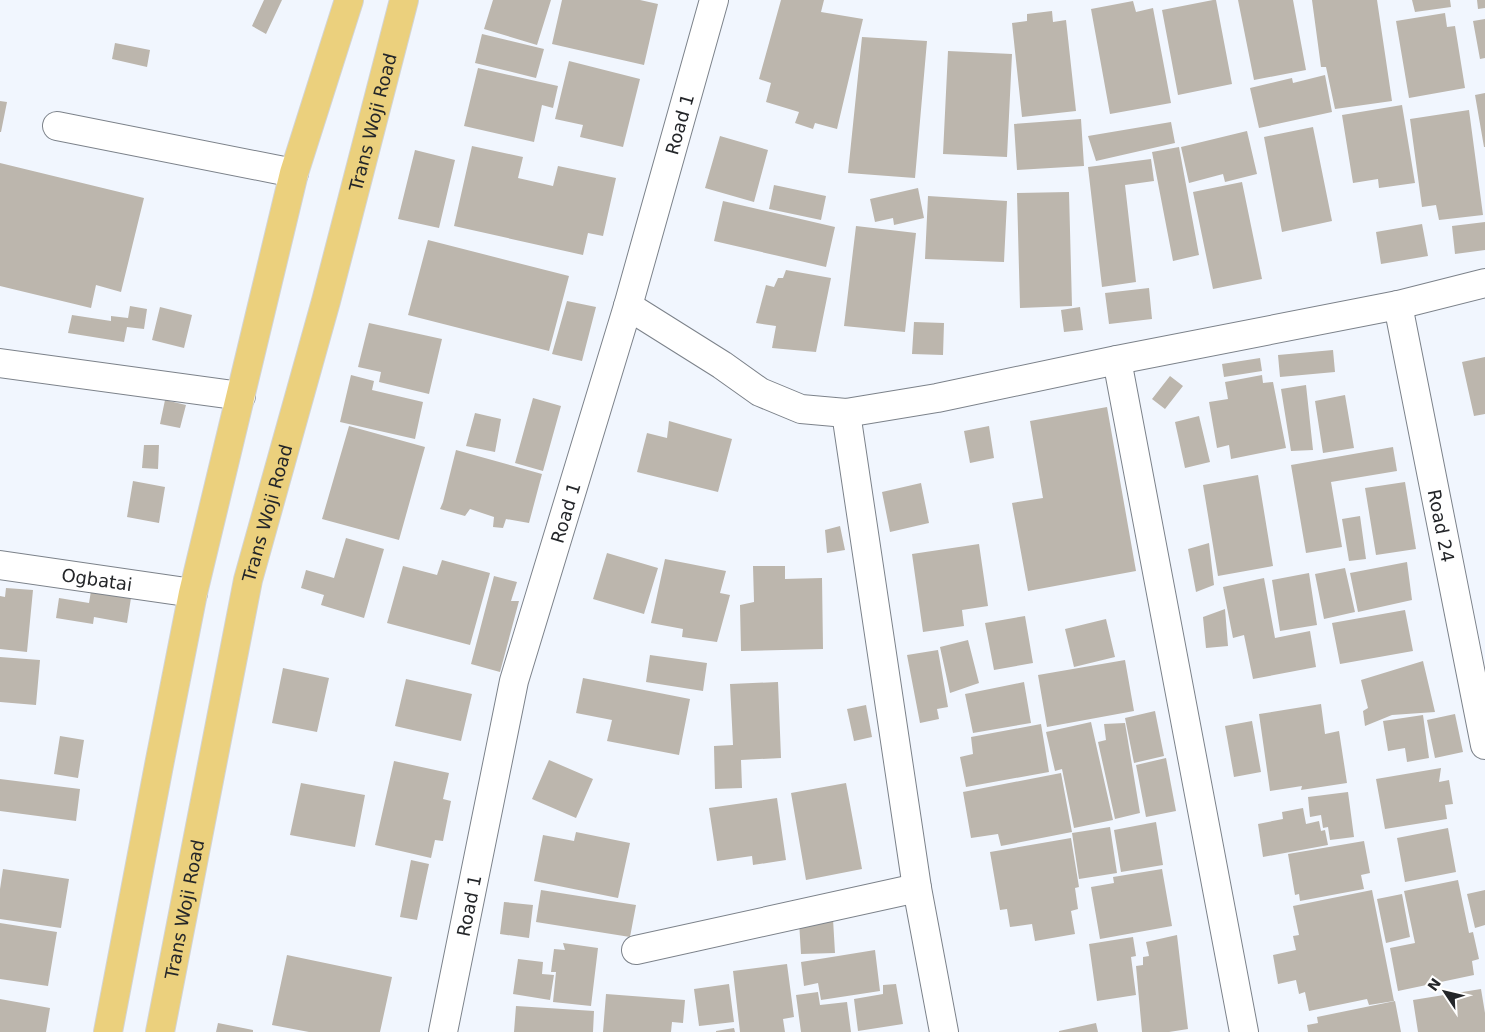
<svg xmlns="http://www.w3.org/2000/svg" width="1485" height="1032" font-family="'DejaVu Sans',sans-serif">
	<rect width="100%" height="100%" fill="#f1f6fe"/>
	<path fill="#bcb6ad" d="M264,0h18l-16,34 -14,-8z
		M493,0h58l-14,45 -53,-16z
		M562,0h78l18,4 -14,61 -92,-21z
		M781,0h43l-3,12 42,7 -26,110 -22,-6 -2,6 -18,-6 4,-11 -33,-10 5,-19 -12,-4z
		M1213,0h3l16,84 -54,11 -16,-85z
		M1238,0h55l13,70 -52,10z
		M1312,0h65l15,101 -57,8 -9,-42h-5z
		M1412,0h38l1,7 -36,5z
		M1477,0h8v8l-7,1z
		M1133,1l3,11 17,-4 18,95 -61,11 -19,-105z
		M1052,11l1,11 13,-2 10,91 -54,6 -10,-94 15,-2v-7z
		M1445,13l2,14 8,-1 10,62 -56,10 -13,-77z
		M1485,19v39l-5,1 -7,-38z
		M482,34l62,15 -8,29 -61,-15z
		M862,37l65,4 -12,137 -67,-5z
		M115,43l35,7 -3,17 -35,-8z
		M948,51l64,3 -5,103 -64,-3z
		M569,61l71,18 -17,68 -43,-10 3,-12 -28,-6z
		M478,68l80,18 -5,22 -11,-3 -8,37 -70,-16z
		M1325,75l7,37 -73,16 -9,-40 42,-10 1,5z
		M1485,93v54h-1l-9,-52z
		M0,101l7,1 -6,30h-1z
		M1402,105l13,78 -36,5 -1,-9 -25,4 -11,-68z
		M1469,110l14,105 -44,5 -3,-15 -14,2 -12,-88z
		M1081,119l3,47 -67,4 -3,-46z
		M1171,122l4,21 -79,18 -8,-25z
		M1313,127l19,94 -50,11 -18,-95z
		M1247,131l10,43 -32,8 -2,-8 -34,9 -8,-36z
		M720,136l48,14 -14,52 -49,-14z
		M472,146l51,11 -5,21 35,8 5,-20 58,12 -13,58 -15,-3 -5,22 -129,-29z
		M1179,147l20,108 -26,6 -21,-109z
		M415,150l40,10 -16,68 -41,-9z
		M1151,159l3,22 -29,4 11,97 -34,5 -14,-120z
		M0,163l144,35 -23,94 -25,-7 -5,23 -91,-22z
		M1242,182l20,97 -49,10 -20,-97z
		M774,185l52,11 -5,24 -52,-11z
		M918,188l6,30 -30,7 -1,-7 -18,4 -5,-23z
		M1069,192l3,114 -52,2 -3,-115z
		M928,196l79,5 -3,61 -79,-3z
		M723,201l112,26 -9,40 -112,-26z
		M1485,222v28l-30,4 -3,-28z
		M1422,224l6,32 -47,8 -5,-32z
		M856,226l60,7 -11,99 -61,-6z
		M428,240l141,36 -20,75 -141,-36z
		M786,270l45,8 -15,74 -44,-4 4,-22 -20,-3 10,-38 8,2 4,-9h5z
		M1149,288l3,31 -43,5 -4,-31z
		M567,301l29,6 -14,54 -30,-7z
		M130,306l17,3 -3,20 -17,-2 -3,15 -56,-9 4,-18 39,6v-5l17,2z
		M160,307l32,8 -8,33 -32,-8z
		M1080,307l3,23 -19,2 -3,-22z
		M914,322l30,1 -1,32 -31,-1z
		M369,323l73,16 -13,55 -50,-12 2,-10 -23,-5z
		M1333,350l2,22 -55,5 -2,-22z
		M1485,357v57l-11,2 -12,-54z
		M1260,358l2,13 -38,6 -2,-13z
		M351,375l23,6 -2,9 51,12 -8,37 -75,-17z
		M1262,375l1,8 10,-1 13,66 -55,11 -2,-14 -12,3 -8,-46 19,-3 -3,-17z
		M1170,376l13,10 -18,23 -13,-10z
		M1306,385l7,65 -22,1 -10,-62z
		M1345,395l9,53 -31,5 -8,-52z
		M533,398l28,8 -18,65 -28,-8z
		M165,400l21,5 -6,23 -20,-4z
		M1107,407l29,164 -108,20 -16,-88 31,-5 -13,-77z
		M475,413l26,6 -6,33 -29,-6z
		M1199,416l11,46 -25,6 -10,-46z
		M669,421l63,18 -14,53 -81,-20 10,-39 20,5z
		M349,426l76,21 -26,93 -77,-21z
		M989,426l5,32 -24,5 -6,-32z
		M144,445h15l-1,24 -16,-1z
		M1393,447l4,24 -66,11 11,65 -36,6 -15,-88z
		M456,450l86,24 -13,49 -23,-4 -3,9 -10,-1 1,-10 -24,-8 -5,7 -25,-7 3,-7z
		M1258,475l15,91 -55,10 -15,-91z
		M133,481l32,6 -6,36 -32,-6z
		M1405,482l11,67 -40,6 -11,-67z
		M921,483l8,40 -39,9 -8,-40z
		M1360,516l6,43 -17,2 -7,-42z
		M840,526l5,24 -18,3 -2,-23z
		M346,538l38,11 -20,69 -43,-13 3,-10 -23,-7 5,-18 28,8z
		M1209,543l5,42 -18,7 -8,-43z
		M979,544l9,62 -26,4 2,16 -41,6 -11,-78z
		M607,553l51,15 -14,46 -51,-15z
		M665,559l61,12 -6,22 10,2 -13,47 -35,-5 1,-8 -32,-6z
		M442,560l48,13 -20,72 -83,-22 16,-57 34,9z
		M1407,562l5,38 -54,12 -8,-39z
		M753,566h32v13l37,-1 1,71 -82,2 -1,-46 14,-3z
		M1345,568l10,44 -31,7 -9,-45z
		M1309,573l8,52 -37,6 -8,-51z
		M494,576l23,6 -6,19h8l-19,71 -29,-8z
		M1264,578l11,60 35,-7 6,36 -63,12 -9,-44 -11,3 -10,-51z
		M6,588l27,2 -6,62 -27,-3v-53l5,1z
		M91,591l40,7 -4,25 -33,-6 -1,7 -37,-6 3,-20 30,5z
		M1225,609l3,37 -22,2 -3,-31z
		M1405,610l8,41 -73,13 -8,-41z
		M1025,616l8,47 -39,7 -9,-47z
		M1106,619l9,38 -41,10 -9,-38z
		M968,640l11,43 -29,10 -10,-46z
		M938,650l10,57 -11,2 2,10 -19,4 -13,-68z
		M650,655l57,8 -4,28 -57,-9z
		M0,657l40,3 -4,45 -36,-3z
		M1125,660l9,51 -87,16 -9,-52z
		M1423,661l12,51 -43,3 -27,11 -2,-15 5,-3 -7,-28z
		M283,668l46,10 -12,54 -45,-9z
		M583,678l107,21 -11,56 -72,-14 5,-21 -36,-7z
		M406,679l66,15 -11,47 -66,-15z
		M778,682l3,76 -40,2 1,28 -27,1 -1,-43 19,-1 -3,-61z
		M1024,682l7,41 -58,10 -8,-39z
		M1321,704l4,30 14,-3 8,52 -46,7 1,-4 -32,5 -11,-77z
		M866,705l6,32 -18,4 -7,-32z
		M1155,711l9,45 -30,7 -9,-45z
		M1455,714l8,38 -28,6 -8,-38z
		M1423,715l6,43 -22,4 -2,-14 -17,3 -5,-30z
		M1252,721l9,51 -27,5 -9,-51z
		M1091,722l22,98 -39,8 -12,-59 -7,2 -9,-39z
		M1125,723l15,90 -25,6 -17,-77 8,-2 -2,-16z
		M1041,724l8,48 -83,15 -6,-30 13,-3 -2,-17z
		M60,736l24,4 -6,38 -24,-4z
		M1166,758l10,53 -30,6 -10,-52z
		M549,760l44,19 -17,39 -44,-19z
		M394,761l55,12 -6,26 8,2 -8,40 -8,-1 -4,18 -56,-13z
		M1441,768l-2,14 10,-2 4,24 -8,1 2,14 -62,10 -9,-50z
		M1061,773l11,59 -71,14 -3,-12 -27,4 -8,-46z
		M0,779l80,10 -4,32 -76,-10z
		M301,783l64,12 -10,52 -65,-12z
		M846,783l16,86 -56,11 -15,-87z
		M1348,792l6,45 -24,3 -2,-13 -5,1 -2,-13 -11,2 -2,-20z
		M777,798l9,62 -33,5 -1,-9 -35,5 -8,-53z
		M1303,808l3,16 13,-3 2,10 4,-1 3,15 -65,12 -5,-33 25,-5 -1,-7z
		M1156,822l7,43 -42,7 -7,-42z
		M1110,827l7,46 -38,6 -7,-46z
		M1448,828l8,44 -51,10 -8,-44z
		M576,832l54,11 -12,55 -84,-17 9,-46 31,6z
		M1071,838l8,49 -4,1 3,21 -7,2 4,23 -40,7 -3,-17 -22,3 -3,-18 -7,1 -10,-58z
		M1364,841l6,32 -9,2 3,14 -64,12 -1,-7 -4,1 -7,-41z
		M411,860l18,4 -12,56 -17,-3z
		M3,869l66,10 -8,49 -61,-9v-30z
		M1162,869l10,57 -72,13 -9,-52 23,-4 -1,-6z
		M1458,880l11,53 4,-1 6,27 -7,2 2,14 -76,16 -8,-43 25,-5 -11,-52z
		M541,890l95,15 -6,32 -94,-15z
		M1372,890l22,111 -25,4 -2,-6 -58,12 -4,-19 -6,2 -3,-14 -18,4 -5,-29 23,-5 -3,-14 6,-1 -6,-29z
		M1485,890v35l-10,3 -8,-34z
		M1402,894l8,43 -24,6 -9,-44z
		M504,902l29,3 -4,33 -29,-4z
		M833,919l2,34 -34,1 -2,-33z
		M0,923l57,9 -9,54 -48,-7z
		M1177,935l11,94 -19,3h-27l-6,-66 7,-1v-8l6,-1 -3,-14z
		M1133,937l3,19 -5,1 5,38 -39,6 -8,-57z
		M563,943l35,5 -7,58 -38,-4 3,-30h-5l3,-23 11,1z
		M875,950l5,41 -59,9 -3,-17 -14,3 -3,-24z
		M287,955l105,22 -12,55h-71l-37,-7z
		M518,959l25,3 -1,12 12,1 -4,25 -37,-6z
		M787,964l7,53 -11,2 2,13h-45l-7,-61z
		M729,984l5,38 -35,4 -5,-37z
		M896,984l7,40 -45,7 -4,-32 29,-5v-9z
		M1481,989l4,24v19h-67l-5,-32z
		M818,992l2,13 27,-3 4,30h-50l-5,-37z
		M606,994l79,6 -2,23 -11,-1 -1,10h-68z
		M0,999l50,9 -4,24h-46z
		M1395,1001l6,31h-93l-1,-7 11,-2 -1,-6z
		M516,1006l78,5 -1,21h-79z
		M218,1023l35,7v2h-37z
		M1096,1023l2,9h-39v-1z
		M734,1028l1,4h-19v-1z"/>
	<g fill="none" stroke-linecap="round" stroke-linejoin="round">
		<defs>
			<g id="minor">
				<path d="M57,126l237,47"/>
				<path id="s1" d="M1398,305l87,440"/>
				<path d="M628,306l94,59 38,27 41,17 45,4 91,-15 180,-38 281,-55 87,-22"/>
				<path d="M1117,360l127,672"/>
				<path d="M0,363l241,33"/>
				<path d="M846,413l71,475 27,144"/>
				<path id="s2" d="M0,565l193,28"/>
				<path d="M636,950l281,-62"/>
				<path id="s3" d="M443,1032l71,-351 114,-375 86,-306"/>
			</g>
			<g id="major">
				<path d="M108,1032l52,-272 33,-167 101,-420 55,-173"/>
				<path id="s4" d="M160,1032l88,-452 78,-279 78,-301"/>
			</g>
		</defs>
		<use href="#minor" stroke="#7c828a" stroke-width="30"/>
		<use href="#major" stroke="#d3d4d4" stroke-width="30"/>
		<use href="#minor" stroke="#fff" stroke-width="28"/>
		<use href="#major" stroke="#ebd07d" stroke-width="28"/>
	</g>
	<g text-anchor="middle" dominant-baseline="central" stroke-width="4.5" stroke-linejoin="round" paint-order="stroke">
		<g font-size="18" fill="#242629" stroke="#fff">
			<text stroke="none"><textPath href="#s4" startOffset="935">Trans Woji Road</textPath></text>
			<text stroke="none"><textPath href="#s3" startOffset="939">Road 1</textPath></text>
			<text stroke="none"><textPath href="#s4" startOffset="530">Trans Woji Road</textPath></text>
			<text stroke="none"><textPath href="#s3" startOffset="534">Road 1</textPath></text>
			<text stroke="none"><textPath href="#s1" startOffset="225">Road 24</textPath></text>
			<text stroke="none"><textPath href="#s2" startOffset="98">Ogbatai</textPath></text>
			<text stroke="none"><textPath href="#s3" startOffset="129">Road 1</textPath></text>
			<text stroke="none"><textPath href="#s4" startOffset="125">Trans Woji Road</textPath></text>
		</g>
	</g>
	<g transform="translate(1445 992) rotate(305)" stroke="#ffffff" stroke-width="4" paint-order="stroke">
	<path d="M0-4L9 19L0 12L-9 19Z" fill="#242629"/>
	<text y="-8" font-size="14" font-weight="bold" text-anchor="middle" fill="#242629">N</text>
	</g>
</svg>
